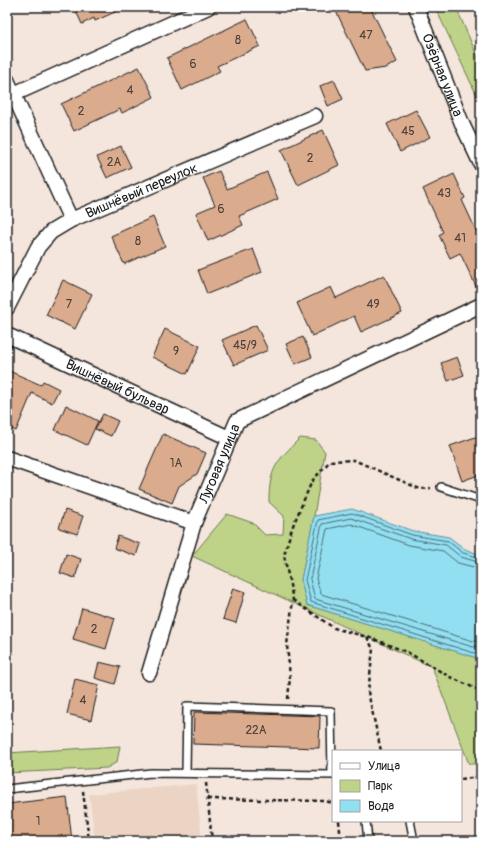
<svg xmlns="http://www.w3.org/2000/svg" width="488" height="848" font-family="Pangolin,sans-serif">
	<rect width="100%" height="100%" fill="#f4e6dd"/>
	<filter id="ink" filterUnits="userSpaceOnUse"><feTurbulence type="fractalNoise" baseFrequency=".025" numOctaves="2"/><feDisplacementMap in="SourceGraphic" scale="8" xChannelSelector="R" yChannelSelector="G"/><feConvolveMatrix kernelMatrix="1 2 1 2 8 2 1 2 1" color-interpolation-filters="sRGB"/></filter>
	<g filter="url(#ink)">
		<path fill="#ecd4c5" d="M196,784l6,57h-107l-6,-47z"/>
		<path fill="#bed388" stroke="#6d7852" d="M435,7h21l25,58v33h-3z
			M300,438l16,2 9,12 -11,64 -13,64 6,25 170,53 4,-6v112h-12l-37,-97 -240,-111 35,-42 26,9 12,12 18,-1 1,-18 -15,-14c0,-34 8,-41 31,-64z
			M120,746l-3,16 -10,6 -100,5v-20z"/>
		<path fill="#92dff2" stroke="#63919c" d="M352,509l61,22 36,6 16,12 16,6v97l-4,6 -170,-53 -6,-25 13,-64z"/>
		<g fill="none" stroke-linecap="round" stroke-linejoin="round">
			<path stroke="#4b6a72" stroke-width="1" d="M481,558l-18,-5 -15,-12 -36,-6 -60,-22 -34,7 -13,60 6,22 163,51 7,-2
				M481,563l-20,-6 -15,-12 -35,-6 -60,-21 -29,6 -12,55 5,20 158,48 8,-1
				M481,569l-23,-6 -15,-12 -34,-6 -58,-21 -24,5 -11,50 5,15 152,47 8,-1"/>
		</g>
		<path fill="#dbab8d" stroke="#1c1c1c" d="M74,7h52l-31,14 -1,-3 -12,6z
			M334,7h36l27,55 -11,6 -21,3z
			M247,19l13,27 -43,20 3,5 -38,19 -15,-32z
			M139,67l15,30 -32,16 -2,-4 -46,22 -13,-27z
			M334,80l9,19 -15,7 -8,-20z
			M416,110l14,27 -30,15 -13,-28z
			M323,130l16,35 -41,20 -17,-35z
			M121,146l10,21 -24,11 -10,-21z
			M219,171l8,18 40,-17 11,27 -39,17 4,9 -35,16 -12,-28 19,-8 -12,-27z
			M454,174l11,24 -3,2 19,41v56l-21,-44 -10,5 -11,-23 4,-3 -20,-43z
			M153,217l12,29 -41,18 -13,-28z
			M253,249l9,23 -55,22 -9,-24z
			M384,275l18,38 -41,19 -7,-16 -42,20 -15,-33 34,-16 5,11z
			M63,280l29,14 -17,35 -29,-14z
			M256,325l12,25 -34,15 -12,-25z
			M165,329l35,17 -13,28 -35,-17z
			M303,337l9,20 -17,7 -9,-20z
			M457,357l7,18 -16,6 -7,-18z
			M7,370l34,15 2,-4 16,8 -7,14 -20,-10 -16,38 -9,-4z
			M66,405l32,16 -11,24 -32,-15z
			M103,414l15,7 -7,15 -16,-7z
			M163,434l43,19 -9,21 -18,12 -7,17 -33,-14z
			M481,435v39l-19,7 -12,-35z
			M65,510l18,6 -6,18 -18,-6z
			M118,536l22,8 -4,12 -22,-8z
			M66,554l15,5 -6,19 -15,-5z
			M233,588l12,4 -9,31 -13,-4z
			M82,608l33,10 -9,31 -33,-10z
			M99,662l21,5 -5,17 -20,-6z
			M75,679l24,6 -8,35 -24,-6z
			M194,712l126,4 -1,32 -126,-4z
			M67,797l5,44h-34v-3l-31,3v-37z"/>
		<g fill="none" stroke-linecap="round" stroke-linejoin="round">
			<defs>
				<path id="lane" d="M441,487l40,13
					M186,773l1,-67 144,5 1,64
					M7,789l144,-16 182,2
					M366,821l2,20
					M410,821l4,20"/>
				<g id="street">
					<path id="s1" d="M416,7l47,119 18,38"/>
					<path d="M7,80l64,140"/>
					<path d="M14,94l194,-87"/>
					<path id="s2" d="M7,308l31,-61 13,-15 20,-12 244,-104"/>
					<path id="s3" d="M7,335l222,103"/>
					<path d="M7,458l187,65"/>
					<path id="s4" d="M149,673l45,-150 43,-102 244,-116"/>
				</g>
			</defs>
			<use href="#lane" stroke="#1c1c1c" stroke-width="10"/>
			<use href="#street" stroke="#1c1c1c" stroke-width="17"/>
			<path stroke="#1c1c1c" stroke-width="2.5" stroke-dasharray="4 3" stroke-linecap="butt" d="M293,600l41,28 33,9 6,12 -5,43 13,59
				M368,637l39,15 43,25 31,14
				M288,699l2,-22 -3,-32 6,-45 -9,-45 8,-27 20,-47 18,-20 24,-1 66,29 11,-1
				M461,779l20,-2
				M206,783l6,58
				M83,791l6,50
				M208,799l117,2 8,2
				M339,821l2,20"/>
			<use href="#lane" stroke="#fff" stroke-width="7"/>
			<use href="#street" stroke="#fff" stroke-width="14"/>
		</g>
	</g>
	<g text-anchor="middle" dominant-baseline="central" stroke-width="3.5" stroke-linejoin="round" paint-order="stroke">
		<g font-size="12" fill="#4c4038">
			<text x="366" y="35">47</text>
			<text x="238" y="40">8</text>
			<text x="193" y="64">6</text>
			<text x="130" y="90">4</text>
			<text x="81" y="111">2</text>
			<text x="408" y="131">45</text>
			<text x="310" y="158">2</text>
			<text x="114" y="162">2А</text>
			<text x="444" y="193">43</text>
			<text x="221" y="209">6</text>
			<text x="460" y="238">41</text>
			<text x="138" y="241">8</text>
			<text x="69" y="304">7</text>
			<text x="373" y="304">49</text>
			<text x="245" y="345">45/9</text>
			<text x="176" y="351">9</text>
			<text x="176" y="463">1А</text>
			<text x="94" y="629">2</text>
			<text x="83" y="700">4</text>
			<text x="256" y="730">22А</text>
			<text x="38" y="821">1</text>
		</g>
		<g font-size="14" fill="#1c1c1c" stroke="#fff">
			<text stroke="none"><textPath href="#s1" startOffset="73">Озёрная улица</textPath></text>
			<text stroke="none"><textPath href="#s2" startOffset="188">Вишнёвый переулок</textPath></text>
			<text stroke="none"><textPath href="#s3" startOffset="122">Вишнёвый бульвар</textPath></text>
			<text stroke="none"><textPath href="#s4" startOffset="221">Луговая улица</textPath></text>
		</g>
	</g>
	<rect width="488" height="848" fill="none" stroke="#fff" stroke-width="24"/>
	<rect x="12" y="12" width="464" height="824" fill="none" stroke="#1c1c1c" stroke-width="1.5" filter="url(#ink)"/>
	<rect x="332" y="750" width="130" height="72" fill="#ffffff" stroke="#a4a4a4"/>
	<rect x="340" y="763" width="20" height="6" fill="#ffffff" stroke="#a4a4a4"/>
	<text x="368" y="770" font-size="12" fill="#1c1c1c">Улица</text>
	<rect x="340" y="780" width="20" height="12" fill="#bed388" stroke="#a4a4a4"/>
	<text x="368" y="790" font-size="12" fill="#1c1c1c">Парк</text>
	<rect x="340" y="800" width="20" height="12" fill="#92dff2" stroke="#a4a4a4"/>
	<text x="368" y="810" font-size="12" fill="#1c1c1c">Вода</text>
</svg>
